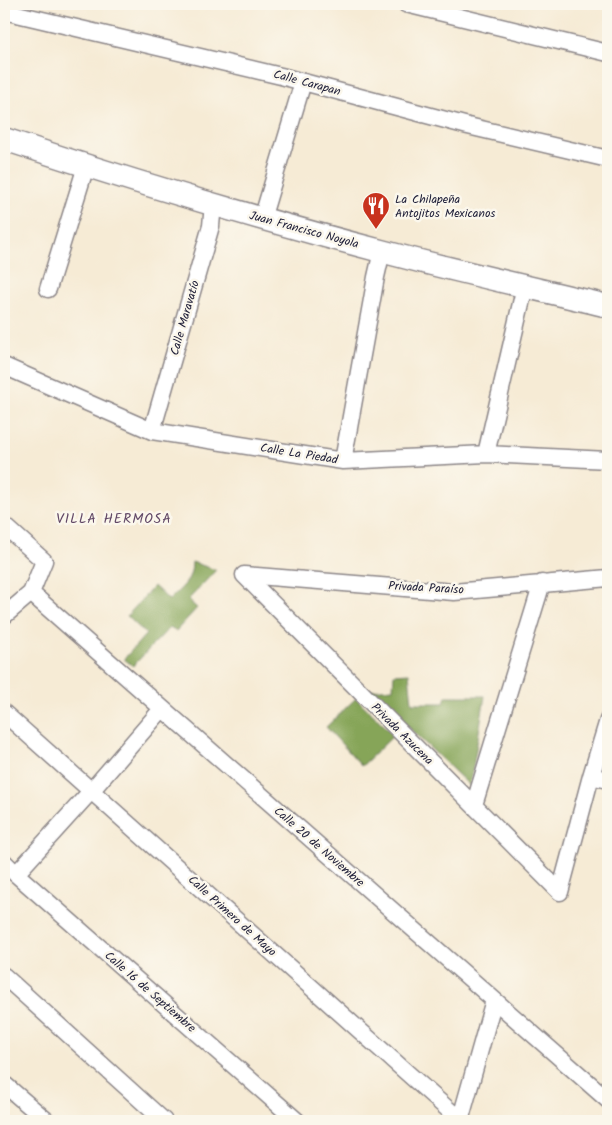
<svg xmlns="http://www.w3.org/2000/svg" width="612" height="1125" font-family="Kalam,sans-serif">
	<rect width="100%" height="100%" fill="#fbf7ec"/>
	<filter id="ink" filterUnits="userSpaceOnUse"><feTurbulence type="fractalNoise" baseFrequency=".02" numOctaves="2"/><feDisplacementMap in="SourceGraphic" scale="10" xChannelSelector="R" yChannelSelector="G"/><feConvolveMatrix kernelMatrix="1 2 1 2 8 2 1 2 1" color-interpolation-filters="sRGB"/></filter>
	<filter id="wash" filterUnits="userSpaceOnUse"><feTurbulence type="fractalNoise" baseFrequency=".0096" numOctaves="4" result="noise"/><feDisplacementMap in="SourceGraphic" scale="20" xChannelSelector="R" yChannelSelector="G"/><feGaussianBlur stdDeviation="1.12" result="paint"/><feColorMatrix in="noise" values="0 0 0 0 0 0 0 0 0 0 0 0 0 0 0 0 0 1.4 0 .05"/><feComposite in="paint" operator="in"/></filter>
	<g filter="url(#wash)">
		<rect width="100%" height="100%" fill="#f6ebd5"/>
		<path fill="#86a559" stroke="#54644a" d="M192,562l24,8 -28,30 9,8 -21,23 -6,-4 -37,39 -9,-7 22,-25 -19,-18 27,-30 15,14c13,-13 23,-19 23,-38z
			M409,673l3,30h32l2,-7h39l-15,90 -101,-96 24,-2 1,-14z
			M356,698l38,37 -32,31 -36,-39z"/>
	</g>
	<g filter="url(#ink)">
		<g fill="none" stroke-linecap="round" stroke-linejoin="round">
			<defs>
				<path id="street" d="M406,4l202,49
					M4,11l277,65 187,50 140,33
					M262,219l41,-137
					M48,289l38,-123
					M4,366l148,65 191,30 143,-7 122,6
					M152,431l59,-205 2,-22
					M486,454l39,-168
					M343,461l33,-184 6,-26
					M4,525l40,36 -13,32 -27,23
					M244,575l316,317
					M244,575l210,17 154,-14
					M31,593l577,507
					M4,713l456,407
					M591,776l17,4
					M474,805l68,-222
					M4,862l12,12 281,247
					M16,874l76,-84 70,-81
					M560,892l31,-116 17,-56
					M4,976l160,145
					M4,1084l43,37
					M460,1121l34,-121"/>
				<path id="secondary" d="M4,139c124,41 250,79 377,112 75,20 151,37 227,55"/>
			</defs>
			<use href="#street" stroke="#8c8688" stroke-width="19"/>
			<use href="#secondary" stroke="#8c8688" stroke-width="25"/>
			<use href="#street" stroke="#fff" stroke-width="16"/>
			<use href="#secondary" stroke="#fff" stroke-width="22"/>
		</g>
	</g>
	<defs>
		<symbol id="restaurant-pin" viewBox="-11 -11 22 30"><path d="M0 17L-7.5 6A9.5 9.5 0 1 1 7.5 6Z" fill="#c8321e" stroke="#fbf7ec"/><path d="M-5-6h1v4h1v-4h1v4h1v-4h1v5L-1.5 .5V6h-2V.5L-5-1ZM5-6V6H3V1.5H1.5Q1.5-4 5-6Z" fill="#fff"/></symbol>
	</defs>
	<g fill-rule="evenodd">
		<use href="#restaurant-pin" x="360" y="190" width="32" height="43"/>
	</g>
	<g text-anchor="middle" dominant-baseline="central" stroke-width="5" stroke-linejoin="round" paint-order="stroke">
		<g font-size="12" fill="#22223b" stroke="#fbf7ec">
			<text transform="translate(307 83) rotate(15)">Calle Carapan</text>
			<text transform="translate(304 230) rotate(15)">Juan Francisco Noyola</text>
			<text transform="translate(185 318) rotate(-74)">Calle Maravatío</text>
			<text transform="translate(299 454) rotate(9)">Calle La Piedad</text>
			<text transform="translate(426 588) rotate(3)">Privada Paraíso</text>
			<text transform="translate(402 734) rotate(45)">Privada Azucena</text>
			<text transform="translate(319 847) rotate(41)">Calle 20 de Noviembre</text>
			<text transform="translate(232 916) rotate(42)">Calle Primero de Mayo</text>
			<text transform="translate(150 992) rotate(41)">Calle 16 de Septiembre</text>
		</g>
		<g font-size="12" fill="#22223b" stroke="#fbf7ec" text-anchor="start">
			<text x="395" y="199">La Chilapeña<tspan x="395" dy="14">Antojitos Mexicanos</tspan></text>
		</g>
		<g font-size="14" letter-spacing="1" fill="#624967" stroke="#fbf7ec">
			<text x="114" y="519">VILLA HERMOSA</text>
		</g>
	</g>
	<rect width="612" height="1125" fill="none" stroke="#fbf7ec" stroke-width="20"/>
</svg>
